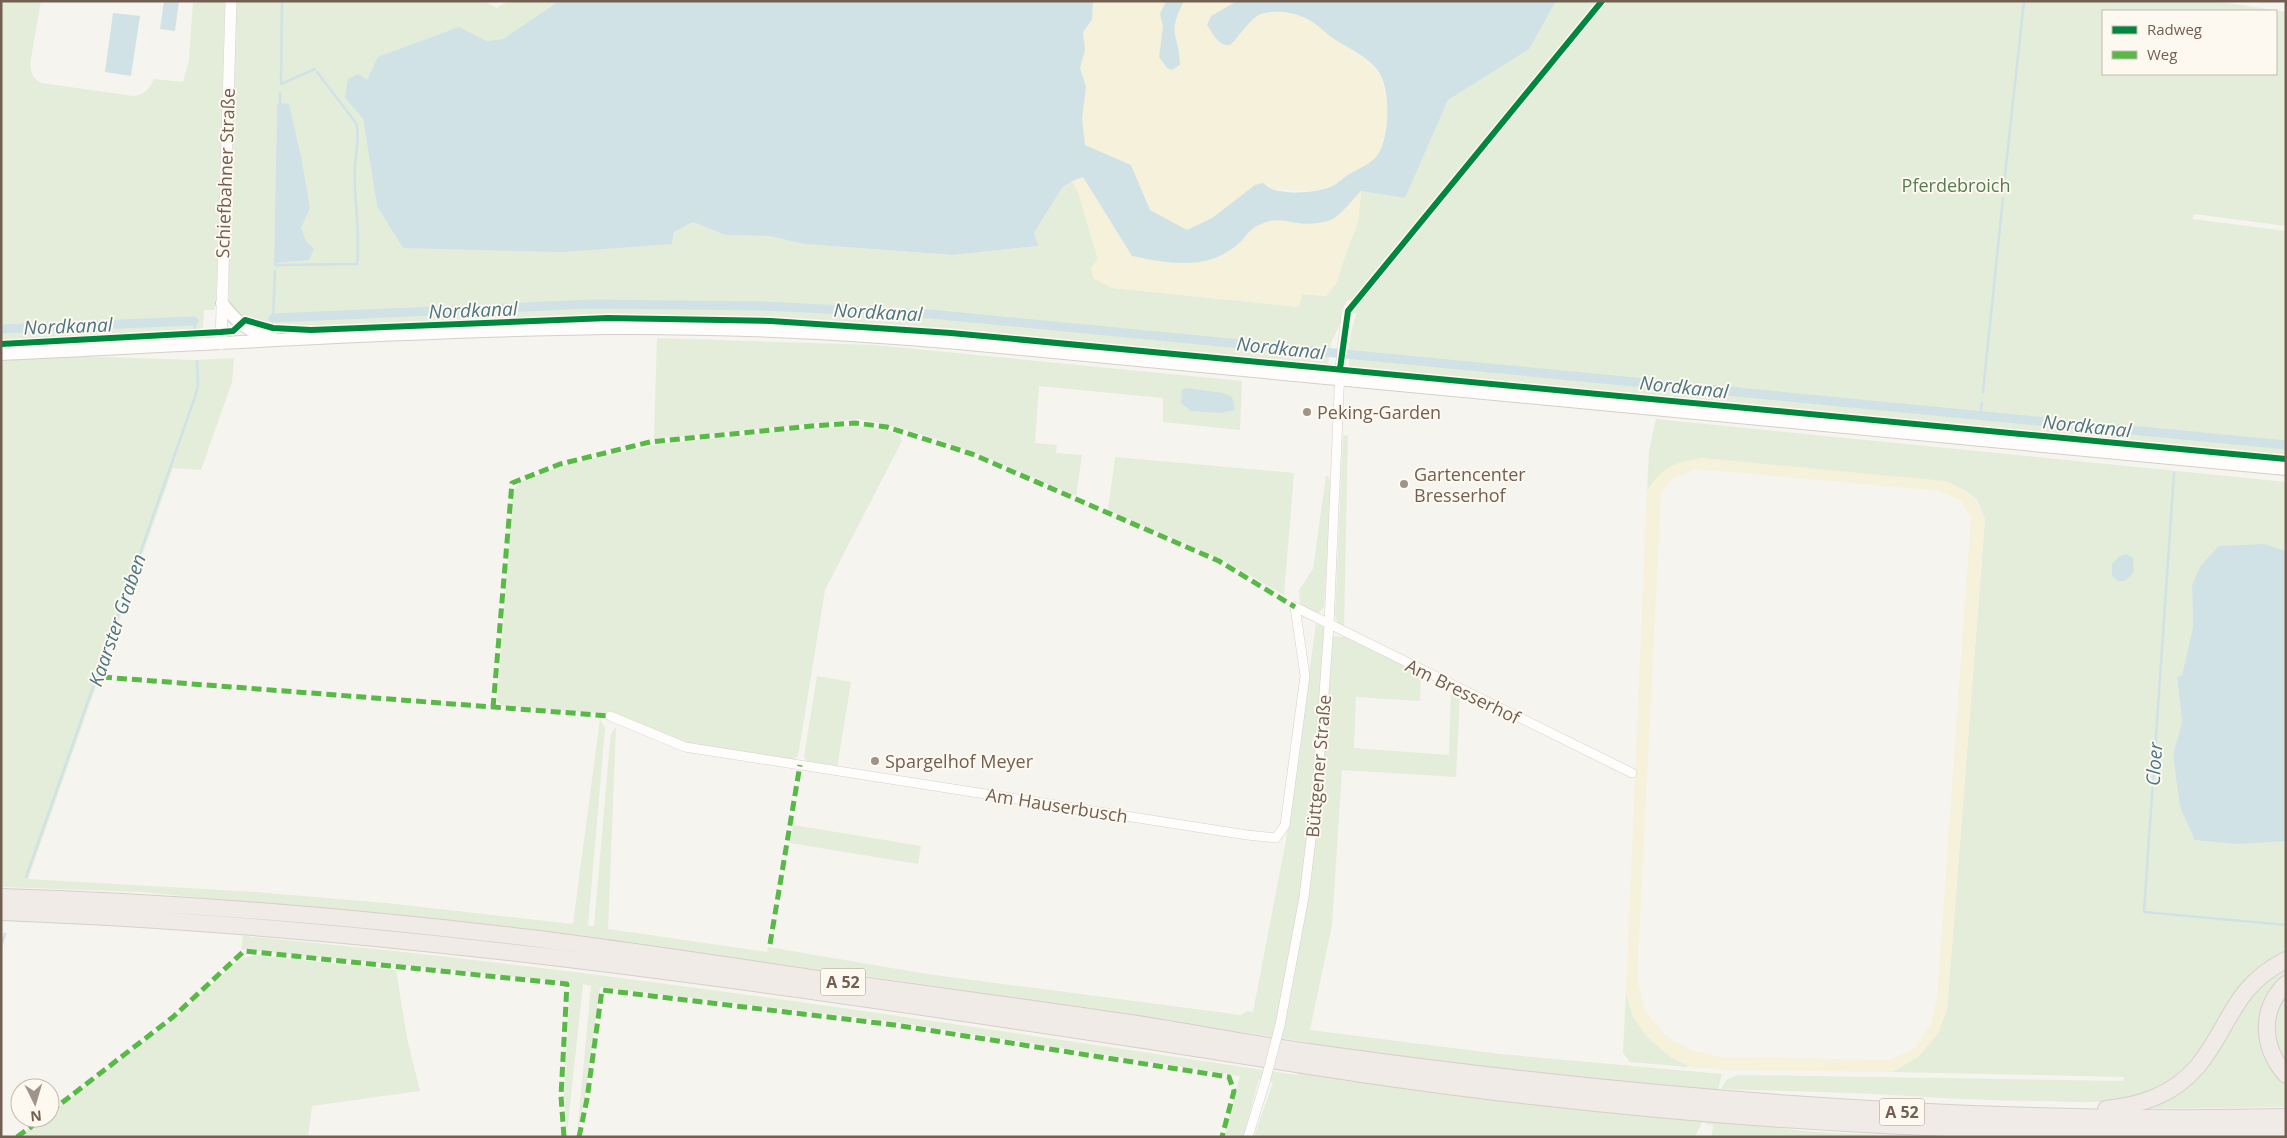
<svg xmlns="http://www.w3.org/2000/svg" width="2287" height="1138" font-family="'Open Sans',sans-serif">
	<rect width="100%" height="100%" fill="#f6f4ee"/>
	<path fill="#e3edda" fill-rule="evenodd" d="M1,1h40l-11,63c1,9 3,14 11,19l92,13c12,-1 16,-7 21,-17l29,3 6,-22 4,-59h32l-8,275 -2,34h-11l-1,18 -10,3 -192,12z
		M235,1h250l11,7 13,-7h50l-56,38 -16,2 -28,-14 -92,53 -22,18 18,21 14,87 295,37 2,-11 19,-10 32,13 44,1 35,8 148,11 85,-9 -3,-13 28,-45 10,-7 6,11 20,67 -3,4 -2,15 19,10 187,19 3,-13 24,2 11,-14 9,-29 12,-30 3,-32 44,6 43,-97 80,-51 28,-48h44l-241,289 -5,9 -7,2 -6,11v10l-10,21 -3,22 -434,-38 -122,-7 -87,-3 -138,1 -236,11 -38,-2 -16,-7 -16,-1 -11,-10 -2,-24zM281,103l8,2 12,51v72l5,13 -32,22 3,-159z
		M1607,1h608l71,11v214l-92,-12 -1,5 93,12v233l-933,-89c-9,-11 -2,-49 4,-62h-6l10,-17zM2103,11h173v63h-173z
		M685,320l209,10 365,33v3l-366,-33 -582,1 -52,-4 -9,-7c46,18 110,6 158,4 93,-4 185,-7 277,-7z
		M203,334l-13,4 -189,11v-3z
		M657,338l217,7 368,36 -2,49 -77,-8v-24l-124,-12 -4,57 22,2 -1,8 26,2 -6,41c-70,-30 -141,-64 -217,-77l-205,20z
		M74,356l121,4 39,-2 -2,24 -31,88 -28,-2 -145,411 228,13 130,11 187,21 27,-205 5,9 -17,198h6l15,-173 2,-19 5,-7 -8,202 159,23 1,-5 159,27 314,41 6,-4 6,1 33,-172 30,-216 6,2 10,10 14,1 13,5 62,32 -1,27 -64,-4 -2,51 95,7 2,-66 9,4 -4,84 -114,-7 -10,155 -22,105 190,24 222,20 -4,15 -23,48h-441l19,-55 -14,-3 -16,58h-19l16,-61 -344,-54 -296,-35 -15,111 -8,37 14,-149 -8,-2 -16,150 -3,-38 6,-114 -329,-33 2,-13c353,32 703,87 1054,139l9,-33 -391,-59 -331,-46 -336,-35 -108,-10 -139,-5v-528z
		M1656,419l630,63v69l-5,-1 -89,35 1,42 -11,48 -5,3 5,44 -9,33 3,23 110,63v112c-63,20 -69,100 -123,132 -37,22 -81,17 -121,16 -51,0 -101,-3 -151,-6 -57,-3 -113,-4 -170,-6l5,-9 12,-5 385,6 1,-4 -232,-5 26,-15 29,-47 38,-491 -8,-19 -12,-10 -263,-32c-29,6 -38,7 -55,33l2,-40z
		M855,426l32,4 12,5 3,6 -77,149 -27,166 -6,5 -106,-18 -72,-29 -112,-8 -5,-6 16,-208 7,-10 42,-16 97,-22 155,-16z
		M1343,435l5,1 -4,192 -6,-3 -3,-10z
		M1115,457l179,16 -10,122 -65,-37 -111,-48z
		M1326,476h2l4,10 -8,121 -7,7 -17,-9 -1,-15 14,-21z
		M817,676l34,6 -14,86 -29,-5 -4,-6z
		M793,825l128,21 -3,18 -128,-21z
		M256,955l140,15 11,68 13,53 -108,15 -4,31h-290l25,-19h7v-5l124,-94 60,-55 10,-6z
		M2286,964v15l-23,44 23,57v27l-147,2 31,-15 68,-87z
		M1626,992l7,25 36,39 21,11 -60,-5 -7,-9z
		M2286,995v69c-13,-23 -15,-47 0,-69z
		M1707,1120l109,12 112,5h-216l1,-12 -8,-1z"/>
	<path fill="#f5f1da" fill-rule="evenodd" d="M1093,1h73c-6,15 -2,14 -3,27 -2,14 -3,21 -1,35l10,7 4,-28 -3,-15 2,-9 9,-17h53l-6,4 2,38 17,-22 11,-7 20,-2 21,4 17,9 10,10 37,25 15,16 7,34 -5,33 -3,9 -11,13 -21,9 -13,10 -22,7 -41,-2 -28,4 -32,25 -25,12 -37,-20 -19,-45 -46,-20c-4,-21 -8,-58 -5,-78 2,-13 5,-22 3,-35l9,-12z
		M1083,177l49,79 25,5 35,2 22,-4 19,-10 15,-18 13,-7 13,-5 26,5 31,-4 30,-29 -3,32 -12,30 -9,29 -11,14 -24,-2 -3,13 -187,-19 -19,-10 -2,-11 7,-8 -20,-67 -6,-11z
		M1702,458l244,23c25,12 28,13 39,38l-38,491 -9,24 -20,23 -26,15 -163,-2 -39,-3 -21,-11 -22,-19 -14,-20 -7,-25 21,-501c17,-26 26,-27 55,-33zM1697,469l243,22 21,10 10,17 -34,480 -6,26 -16,24 -25,12 -168,-3 -29,-6 -26,-14 -22,-27 -8,-31 24,-486 12,-15z"/>
	<path fill="#d1e2e6" d="M164,1h15l-4,30 -15,-2z
		M559,1h534l-1,19 -9,12 2,18 -5,18 6,19 -4,32 3,26 46,20 19,45 37,20 25,-12 43,-33 8,-2c3,2 6,5 9,6 16,6 50,4 64,-5 5,-4 9,-8 15,-11 11,-6 24,-11 29,-22 9,-19 10,-56 1,-75 -9,-19 -35,-28 -51,-40 -9,-7 -16,-15 -27,-19 -12,-5 -29,-7 -42,-3 -13,5 -26,30 -32,31 -11,1 -17,-13 -22,-20l4,-9 26,-15h319l-27,48 -81,51 -43,98 -44,-7c-7,7 -21,25 -30,29 -8,3 -26,5 -34,3 -10,-1 -20,-5 -30,-1 -21,6 -20,17 -35,27 -29,21 -67,14 -100,7l-49,-79 -11,4 -10,7 -28,45 4,13 -86,9 -148,-11 -35,-8 -44,-1 -32,-13 -19,10 -2,12 -109,8 -160,-4 -26,-42 -14,-87 -18,-21 3,-19 10,-5 9,6 11,-23 81,-30 28,14 16,-2z
		M1166,1h18c-18,35 -5,31 -4,64l-8,5 -5,-2 -8,-11 4,-31 -3,-12z
		M113,13l27,3 -9,60 -26,-4z
		M281,103l8,1 12,52 9,52 -9,20 5,13 8,8 -5,11 -34,3h-1l3,-159z
		M1186,388l38,5 8,4 3,13 -14,3 -30,-2 -10,-8 1,-13z
		M2264,544l22,7v290l-49,3 -42,-4 -15,-33 -7,-52 9,-33 -5,-45 5,-2 11,-48 -1,-42 9,-20 18,-19z
		M2126,554l7,4 1,14 -9,9h-7l-6,-5v-12l8,-8z"/>
	<g fill="none" stroke-linecap="round" stroke-linejoin="round">
		<path stroke="#d1e2e6" stroke-width="2.5" d="M282,1l-1,83 34,-15
			M280,93v11
			M2003,193l21,-192
			M275,263v2l82,-1c4,-33 -4,-66 -2,-99 1,-14 5,-29 1,-42l-39,-51
			M273,318l2,-47
			M194,321l1,8
			M1983,392l20,-194
			M1980,416l2,-13
			M2174,473l-30,439 142,13
			M26,877l169,-480 3,-12 -1,-24
			M1,946l4,-12"/>
		<path stroke="#d1e2e6" stroke-width="9" d="M273,318l320,-14 169,2 168,8 1356,131
			M1,329l193,-8"/>
		<defs>
			<path id="minor" d="M1295,607l337,166
				M610,716l75,31 562,88 29,3 9,-13 20,-149 -10,-69
				M1280,1025l24,-128 13,-107 12,-165 11,-256 6,-54
				M1248,1137l17,-55"/>
			<path id="tertiary" d="M221,344l10,-343"/>
			<path id="secondary" d="M222,303c14,19 26,29 50,34
				M1,354c202,-9 404,-23 606,-26 118,-1 235,5 351,15l1328,126"/>
			<path id="motorway" d="M1,897c177,5 354,20 530,41 103,13 206,29 308,44 99,14 199,27 298,42 64,10 129,23 193,31 317,44 636,69 956,62
				M1,912c381,14 759,70 1136,127 125,19 250,41 377,55 256,30 514,43 772,37
				M2286,984c-27,26 -24,64 0,91
				M2106,1109c35,-4 67,-14 91,-42 34,-41 35,-80 89,-107"/>
		</defs>
		<use href="#minor" stroke="#d6d1cc" stroke-width="10"/>
		<use href="#tertiary" stroke="#d6d1cc" stroke-width="12"/>
		<use href="#secondary" stroke="#d4d0c9" stroke-width="14"/>
		<use href="#motorway" stroke="#d5cfc9" stroke-width="18"/>
		<use href="#minor" stroke="#fefdfc" stroke-width="9"/>
		<use href="#tertiary" stroke="#fefdfc" stroke-width="11"/>
		<use href="#secondary" stroke="#fefdfc" stroke-width="12"/>
		<use href="#motorway" stroke="#f0ebe7" stroke-width="16"/>
		<defs>
			<path id="minor-bridge" d="M1265,1082l15,-57"/>
		</defs>
		<use href="#minor-bridge" stroke="#d6d1cc" stroke-width="10" stroke-linecap="butt"/>
		<use href="#minor-bridge" stroke="#fefdfc" stroke-width="9"/>
		<path stroke="#58b947" stroke-width="5" stroke-dasharray="10 5" stroke-linecap="butt" d="M102,677l508,39
			M493,708l19,-225 48,-19 90,-22 162,-16 43,-3 32,4 85,27 247,107 76,46
			M770,944l30,-179
			M50,1112l123,-95 71,-66 323,33 -6,112 3,41
			M17,1137l26,-19
			M579,1137l8,-38 15,-109 293,35 334,52 5,14 -12,46"/>
		<defs>
			<path id="cycleway" d="M1,344l220,-12 12,-1 12,-11 28,8 38,2 297,-12 163,3 180,12 1335,126
				M1340,369l8,-58 254,-310"/>
		</defs>
		<use href="#cycleway" stroke="#fdf9f1" stroke-width="9"/>
		<use href="#cycleway" stroke="#00873e" stroke-width="6"/>
	</g>
	<g fill="#a09388" stroke="#fdf9f1" stroke-width="2">
		<circle cx="1307" cy="412" r="5"/>
		<circle cx="1404" cy="484" r="5"/>
		<circle cx="875" cy="761" r="5"/>
	</g>
	<g text-anchor="middle" dominant-baseline="central" stroke-width="4" stroke-linejoin="round" paint-order="stroke">
		<g fill="#fdf9f1" stroke="#9c8d81" stroke-width="1">
			<rect x="820.5" y="968.5" width="45" height="27" rx="4"/>
			<rect x="1879.5" y="1098.5" width="45" height="27" rx="4"/>
		</g>
		<g font-size="16" font-weight="bold" fill="#725f51">
			<text x="843" y="982">A 52</text>
			<text x="1902" y="1112">A 52</text>
		</g>
		<g font-size="18" fill="#725f51" stroke="#fdf9f1">
			<text transform="translate(225 173) rotate(-88)">Schiefbahner Straße</text>
			<text transform="translate(1463 691) rotate(26)">Am Bresserhof</text>
			<text transform="translate(1318 766) rotate(-85)">Büttgener Straße</text>
			<text transform="translate(1057 805) rotate(9)">Am Hauserbusch</text>
		</g>
		<g font-size="18" fill="#577c4d" stroke="#fdf9f1">
			<text x="1956" y="185">Pferdebroich</text>
		</g>
		<g font-size="18" fill="#725f51" stroke="#fdf9f1" text-anchor="start">
			<text x="1317" y="412">Peking-Garden</text>
			<text x="1414" y="474">Gartencenter<tspan x="1414" dy="21">Bresserhof</tspan></text>
			<text x="885" y="761">Spargelhof Meyer</text>
		</g>
		<g font-size="19" font-style="italic" fill="#4c7683" stroke="#fdf9f1">
			<text transform="translate(473 310) rotate(-2)">Nordkanal</text>
			<text transform="translate(878 312) rotate(3)">Nordkanal</text>
			<text transform="translate(68 326) rotate(-2)">Nordkanal</text>
			<text transform="translate(1281 348) rotate(6)">Nordkanal</text>
			<text transform="translate(1684 387) rotate(6)">Nordkanal</text>
			<text transform="translate(2087 426) rotate(6)">Nordkanal</text>
			<text transform="translate(117 620) rotate(-71)">Kaarster Graben</text>
			<text transform="translate(2154 764) rotate(-86)">Cloer</text>
		</g>
	</g>
	<rect width="2287" height="1138" fill="none" stroke="#725f51" stroke-width="5"/>
	<rect x="2102" y="10" width="175" height="65" fill="#fdf9f1" stroke="#c5bbb1"/>
	<rect x="2112" y="26" width="25" height="8" fill="#00873e" stroke="#c5bbb1"/>
	<text x="2147" y="35" font-size="15" fill="#725f51">Radweg</text>
	<rect x="2112" y="51" width="25" height="8" fill="#58b947" stroke="#c5bbb1"/>
	<text x="2147" y="60" font-size="15" fill="#725f51">Weg</text>
	<g transform="translate(35 1103) rotate(175)"><circle r="24" fill="#fdf9f1" stroke="#c5bbb1"/>
	<path d="M0-4L9 19L0 12L-9 19Z" fill="#a09388"/>
	<text y="-8" font-size="14" font-weight="bold" text-anchor="middle" fill="#725f51">N</text>
	</g>
</svg>
